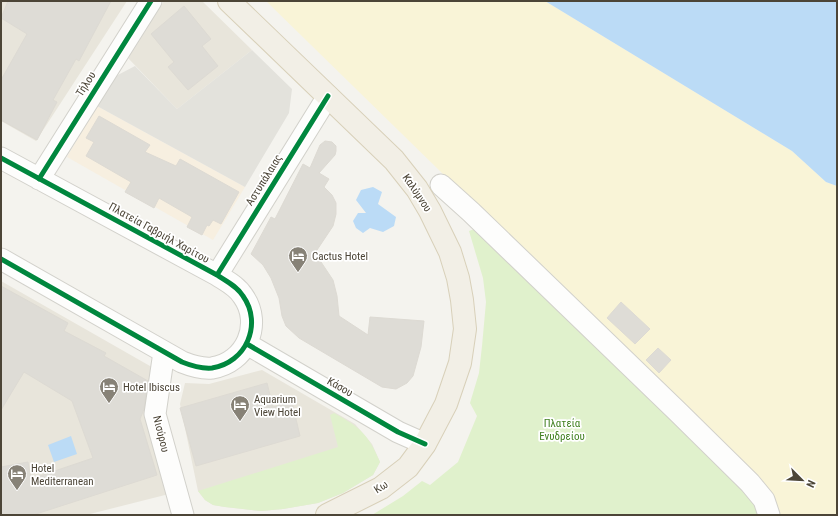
<svg xmlns="http://www.w3.org/2000/svg" width="838" height="516" font-family="'Roboto Condensed',sans-serif">
	<rect width="100%" height="100%" fill="#f4f3ee"/>
	<path fill="#e8e5db" d="M1,1h126l-91,140 -35,-20z
		M164,1h38l50,49 -75,59 -49,-51z
		M1,281l156,89 12,124 -83,21h-85z
		M262,370l93,54 17,20 8,18 -7,13 -30,18 -25,10 -35,6 -22,2 -36,-4 -12,-2 -8,-5 -7,-9 -18,-87 5,-21 24,1z"/>
	<path fill="#f7efe0" d="M97,106l148,81 -32,53 -146,-83z"/>
	<path fill="#e0f1cc" d="M477,228l271,266 13,21h-389l31,-19 19,-15 8,4 28,-23 19,-46 -7,-13 9,-30 3,-27 4,-44 -3,-24 -14,-47z
		M334,413c27,15 34,21 46,49l-7,13 -30,18 -25,10 -35,6 -22,2 -36,-4 -12,-2 -8,-5 -7,-9 140,-44 -8,-32z"/>
	<path fill="#f9f4d7" d="M266,1h279l247,150 34,31 11,4v329h-62l-198,-210z"/>
	<path fill="#e3e2dc" d="M252,50l40,39 -3,24 -44,74 -148,-81 17,-29 21,-11 42,43z"/>
	<path fill="#bbdbf6" d="M545,1h292v185l-11,-4 -34,-31z
		M373,187l9,5 -4,12 18,13 -2,9 -11,6 -13,-4 -7,5 -7,-5 -3,-7 5,-8h8l-10,-13 5,-10z
		M71,436l6,18 -23,8 -6,-17z"/>
	<path fill="#dedcd6" stroke="#dddad3" d="M8,1h103l-32,60 -3,-2 -23,41 4,2 -20,38 -36,-20v-40l26,-46 -26,-16z
		M184,6l27,33 -9,7 16,20 -30,24 -20,-23 6,-5 -23,-28z
		M99,116l51,29 -5,7 31,14 4,-7 59,33 -18,32 -8,-4 -4,6 -2,-1 -5,10 -15,-8 5,-10 -33,-19 -5,10 -29,-16 6,-10 -45,-26 8,-14 -8,-4z
		M325,141l7,1 4,4v5l-1,4 -16,18 10,6 -5,8 8,8 4,8v11l-3,12 -18,27 18,27 4,16 2,20 29,19 2,-18 54,4 -3,26 -8,29 -6,7 -11,6 -14,-2 -83,-49 -13,-12 -4,-10 -3,-18 -8,-20 -8,-13 -12,-11 20,-37 4,2 28,-55 7,4 10,-23z
		M1,286l67,37 -4,8 42,22 -2,3 44,25 -4,28 -4,10 17,56 -124,40h-32v-48l27,-5 3,17 62,-21 -21,-57 -48,-29 -23,38z
		M621,302l29,27 -15,15 -28,-26z
		M658,348l13,12 -12,13 -13,-13z
		M267,383l6,24 19,-5 8,34 -104,30 -16,-58z"/>
	<g fill="none" stroke-linecap="round" stroke-linejoin="round">
		<defs>
			<path id="minor" d="M1,158l216,117c9,6 20,11 26,21 20,28 3,67 -31,72 -11,1 -20,-2 -30,-6l-181,-103
				M39,179l112,-178
				M441,185l30,27 208,201 71,70 14,17 5,15
				M217,275l111,-179
				M247,344l151,88 27,12
				M164,352l-9,62 28,101"/>
			<path id="major" d="M229,1l165,159 23,29 13,22 20,41 8,26 4,22 3,29 -5,34 -14,41 -21,40 -17,23 -27,21 -54,27"/>
		</defs>
		<use href="#minor" stroke="#d2d1cb" stroke-width="23"/>
		<use href="#major" stroke="#d8d0b9" stroke-width="24"/>
		<use href="#minor" stroke="#fdfdfc" stroke-width="21"/>
		<use href="#major" stroke="#f2efe6" stroke-width="22"/>
		<defs>
			<path id="cycleway" d="M1,158l216,117c9,6 20,11 26,21 20,28 3,67 -31,72 -11,1 -20,-2 -30,-6l-181,-103
				M39,179l112,-178
				M217,275l111,-179
				M247,344l151,88 27,12"/>
		</defs>
		<use href="#cycleway" stroke="#fff" stroke-width="8"/>
		<use href="#cycleway" stroke="#00873e" stroke-width="5"/>
	</g>
	<defs>
		<symbol id="hotel-pin" viewBox="-11 -11 22 30"><path d="M0 17L-7.5 6A9.5 9.5 0 1 1 7.5 6Z" fill="#878277" stroke="#fff"/><path d="M-6-4.5h1.5V1H6V5H4.5V3h-9V5H-6ZM-4 0a1.8 1.8 0 1 1 3.6 0ZM.5 0V-2.5h3Q6-2.5 6 0Z" fill="#fff"/></symbol>
	</defs>
	<g fill-rule="evenodd">
		<use href="#hotel-pin" x="287" y="245" width="22" height="30"/>
		<use href="#hotel-pin" x="98" y="376" width="22" height="30"/>
		<use href="#hotel-pin" x="229" y="394" width="22" height="30"/>
		<use href="#hotel-pin" x="6" y="463" width="22" height="30"/>
	</g>
	<g text-anchor="middle" dominant-baseline="central" stroke-width="3.5" stroke-linejoin="round" paint-order="stroke">
		<g font-size="11" fill="#4c4537" stroke="#fff">
			<text transform="translate(86 84) rotate(-58)">Τήλου</text>
			<text transform="translate(264 180) rotate(-58)">Αστυπάλαιας</text>
			<text transform="translate(417 193) rotate(56)">Καλύμνου</text>
			<text transform="translate(159 233) rotate(29)">Πλατεία Γαβριήλ Χαρίτου</text>
			<text transform="translate(340 387) rotate(30)">Κάσου</text>
			<text transform="translate(161 434) rotate(76)">Νισύρου</text>
			<text transform="translate(381 487) rotate(-33)">Κω</text>
		</g>
		<g font-size="11" fill="#4c4537" stroke="#fff" text-anchor="start">
			<text x="312" y="256">Cactus Hotel</text>
			<text x="123" y="387">Hotel Ibiscus</text>
			<text x="254" y="399">Aquarium<tspan x="254" dy="13">View Hotel</tspan></text>
			<text x="31" y="468">Hotel<tspan x="31" dy="13">Mediterranean</tspan></text>
		</g>
		<g font-size="11" fill="#418021" stroke="#fff">
			<text x="562" y="423">Πλατεία<tspan x="562" dy="13">Ενυδρείου</tspan></text>
		</g>
	</g>
	<rect width="838" height="516" fill="none" stroke="#4c4537" stroke-width="4"/>
	<g transform="translate(802 480) rotate(114)" stroke="#ffffff" stroke-width="3" paint-order="stroke">
	<path d="M0-3L7 15L0 10L-7 15Z" fill="#4c4537"/>
	<text y="-6" font-size="11" font-weight="bold" text-anchor="middle" fill="#4c4537">N</text>
	</g>
</svg>
